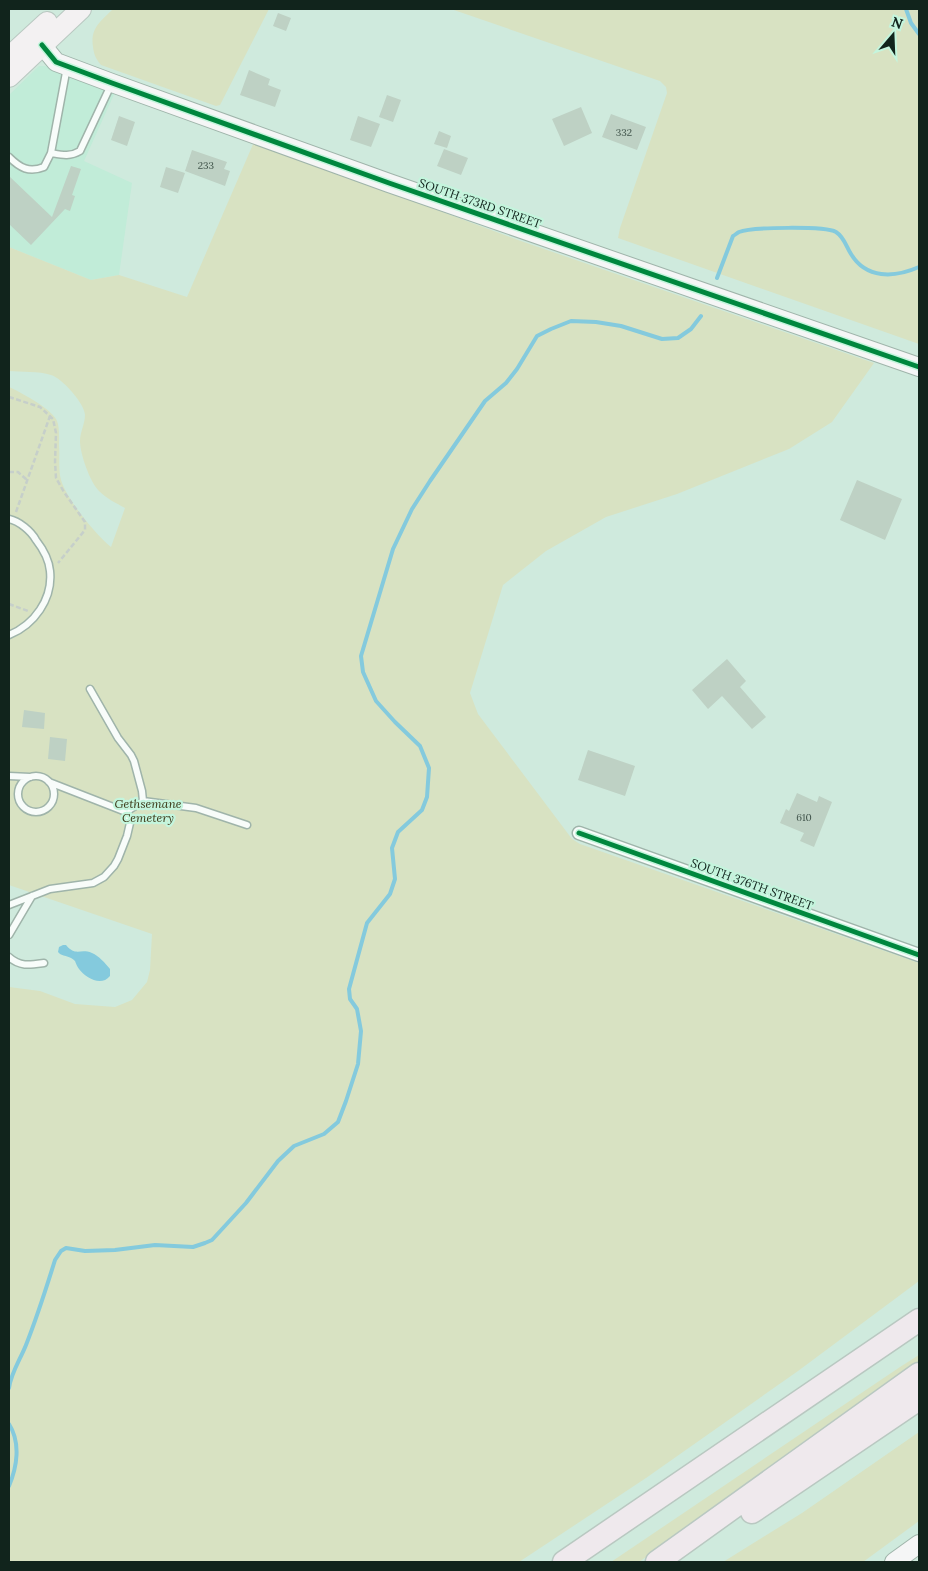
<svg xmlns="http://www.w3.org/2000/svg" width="928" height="1571" font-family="Lora,serif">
	<rect width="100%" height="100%" fill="#cfeadd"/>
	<path fill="#c1ecd8" d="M39,66h6l71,24 -32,71 48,22 -13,92 -28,5 -82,-33v-152z"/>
	<path fill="#d8e2c2" d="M113,9h156l-49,96 -4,1 -115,-41c-5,-6 -7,-10 -8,-18 -3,-19 8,-26 20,-38z
		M451,9h468v335l-301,-106 2,-10 47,-135 -1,-6 -6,-6z
		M254,142l264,98 356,123 -42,59 -43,27 -112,45 -71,23 -60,34 -43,34 -33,108 8,21 94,125 8,5 339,119v318l-121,90 -152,107 -127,84h-510v-575l31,4 35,13 40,3 17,-7 15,-18 3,-12 2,-36 -143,-49v-498c11,5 41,21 47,32 4,7 3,19 3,26 1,11 -1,24 2,35 6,20 34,54 50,67l14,-39c-9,-5 -18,-9 -26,-17 -9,-9 -19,-37 -19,-50 0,-9 5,-17 5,-26 0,-11 -23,-37 -34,-40 -12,-4 -30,-3 -42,-4v-124l82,33 28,-5 68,22z
		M919,1355v10l-280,197h-28l289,-195z
		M919,1432v89l-56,41h-140l79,-49z"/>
	<path fill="#84cadd" d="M63,945h3c10,12 14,3 26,8 7,3 13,10 18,16v7c-9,11 -24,2 -31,-7 -2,-3 -3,-5 -4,-8 -3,-4 -11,-5 -15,-7l-2,-2 1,-5z"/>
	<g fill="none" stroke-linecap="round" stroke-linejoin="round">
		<path stroke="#84cadd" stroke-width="4" d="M906,9l5,14 8,11
			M717,278l16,-42c2,-1 4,-3 6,-4 13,-5 86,-6 97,0 8,5 10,14 15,22 15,25 43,24 68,13
			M9,1388c2,-15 11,-28 17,-43 11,-28 20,-56 29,-85l6,-9 5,-3 19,3 30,-1 40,-5 38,2 12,-4 7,-3 34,-37 32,-42 16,-15 30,-12 14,-12 8,-21 12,-37 3,-33 -4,-22 -7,-10 -1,-10 18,-66 23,-29 5,-15 -3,-31 6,-16 24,-22 5,-13 2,-29 -9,-22 -25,-24 -19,-21 -13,-29 -2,-16 32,-107 19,-40 18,-28 55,-80 21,-18 11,-14 20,-33 14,-7 20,-8 25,1 25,4 41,13 16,-1 13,-9 10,-13
			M9,1424c12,19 8,43 0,62"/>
	</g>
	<path fill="#bed1c4" d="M278,13l13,5 -5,13 -13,-5z
		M249,70l21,9 -2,6 13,5 -6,17 -35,-12z
		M387,95l14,5 -8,22 -14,-5z
		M581,107l11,26 -28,13 -12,-27z
		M611,114l35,13 -9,23 -35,-13z
		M119,116l16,6 -8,24 -16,-6z
		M358,116l22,8 -9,23 -21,-7z
		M439,131l12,5 -4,12 -13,-4z
		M444,149l24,9 -7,17 -24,-9z
		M192,150l35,12 -3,7 6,2 -5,15 -40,-15z
		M71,166l10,3 -9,26 3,1 -5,15 -5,-2 -34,36 -22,-21v-48l43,41z
		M166,167l19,6 -7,20 -18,-6z
		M857,480l45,19 -17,41 -45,-20z
		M727,659l19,22 -6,6 26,30 -14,12 -30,-33 -14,13 -16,-19z
		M24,710l21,3 -1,16 -22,-2z
		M50,737l17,2 -2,22 -17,-2z
		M588,750l47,16 -10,30 -47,-16z
		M797,793l20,9 2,-6 13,6 -18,45 -14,-6 4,-8 -24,-10 6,-14 3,2z"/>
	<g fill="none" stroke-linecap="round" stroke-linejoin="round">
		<defs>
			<path id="lane" d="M51,153c11,2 19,4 29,-2l31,-66
				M9,157c11,11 20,16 35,10l7,-14 16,-86
				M9,519c10,2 22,12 27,21 7,9 13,20 14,31 3,28 -16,54 -41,64
				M90,689l28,49 13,17 3,6 8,30 1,10 -17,11
				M9,776l21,1
				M18 794a18 18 0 1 1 36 0a18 18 0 1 1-36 0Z
				M143,801l53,7 51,17
				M9,905l41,-16 43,-6 11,-6 10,-11 4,-7 9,-23 3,-13 -4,-11 -77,-30
				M9,935l23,-39
				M9,957c11,10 21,8 35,6"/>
			<path id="street" d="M579,833l340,122"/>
			<path id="secondary" d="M42,45l14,17 56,21 277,100 530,184
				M894,1562l25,-18"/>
			<path id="primary" d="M9,57l38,-35
				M9,77l72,-68"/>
			<path id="highway" d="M752,1512l167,-113
				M564,1562l355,-242
				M657,1562l262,-188"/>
		</defs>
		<use href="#lane" stroke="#9fb4aa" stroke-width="9"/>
		<use href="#street" stroke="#9fb4aa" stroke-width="15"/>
		<use href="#secondary" stroke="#9fb4aa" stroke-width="20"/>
		<use href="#primary" stroke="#b9c8c1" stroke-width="22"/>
		<use href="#highway" stroke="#b9c8c1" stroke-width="25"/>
		<path stroke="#c6cfca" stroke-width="2.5" stroke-dasharray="5 2.5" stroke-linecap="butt" d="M9,397l31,10 13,12 3,14 -1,29 1,16 8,14 21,30v8l-27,33
			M9,472h9l9,8
			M16,512l34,-96
			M9,604l19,7"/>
		<use href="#lane" stroke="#f8fcfa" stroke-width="6"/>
		<use href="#street" stroke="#f8fcfa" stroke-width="12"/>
		<use href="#secondary" stroke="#f5f6f6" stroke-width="18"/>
		<use href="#primary" stroke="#f3f1f2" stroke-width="20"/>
		<use href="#highway" stroke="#efe9ed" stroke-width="22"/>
		<defs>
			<path id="cycleway" d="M42,45l14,17 56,21 277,100 530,184
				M579,833l340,122"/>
		</defs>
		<use href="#cycleway" stroke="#c4f5dd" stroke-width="8"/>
		<use href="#cycleway" stroke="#00873e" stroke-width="5"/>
	</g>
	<g text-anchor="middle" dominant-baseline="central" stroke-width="4.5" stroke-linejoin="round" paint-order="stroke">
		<g font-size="10" fill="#3f5249">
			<text x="624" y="132">332</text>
			<text x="206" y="165">233</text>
			<text x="804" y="817">610</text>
		</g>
		<g font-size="12" fill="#11241c" stroke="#c4f5dd">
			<text transform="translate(480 203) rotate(19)">SOUTH 373RD STREET</text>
			<text transform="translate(752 884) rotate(20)">SOUTH 376TH STREET</text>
		</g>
		<g font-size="12" font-style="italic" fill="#3b3817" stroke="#c4f5dd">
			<text x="148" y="803">Gethsemane<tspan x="148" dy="14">Cemetery</tspan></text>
		</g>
	</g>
	<rect width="928" height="1571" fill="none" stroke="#11241c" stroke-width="20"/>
	<g transform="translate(893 35) rotate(19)" stroke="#c4f5dd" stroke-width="4" paint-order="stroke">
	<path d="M0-4L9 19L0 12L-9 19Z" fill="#11241c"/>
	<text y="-8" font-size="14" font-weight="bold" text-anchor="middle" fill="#11241c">N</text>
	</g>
</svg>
